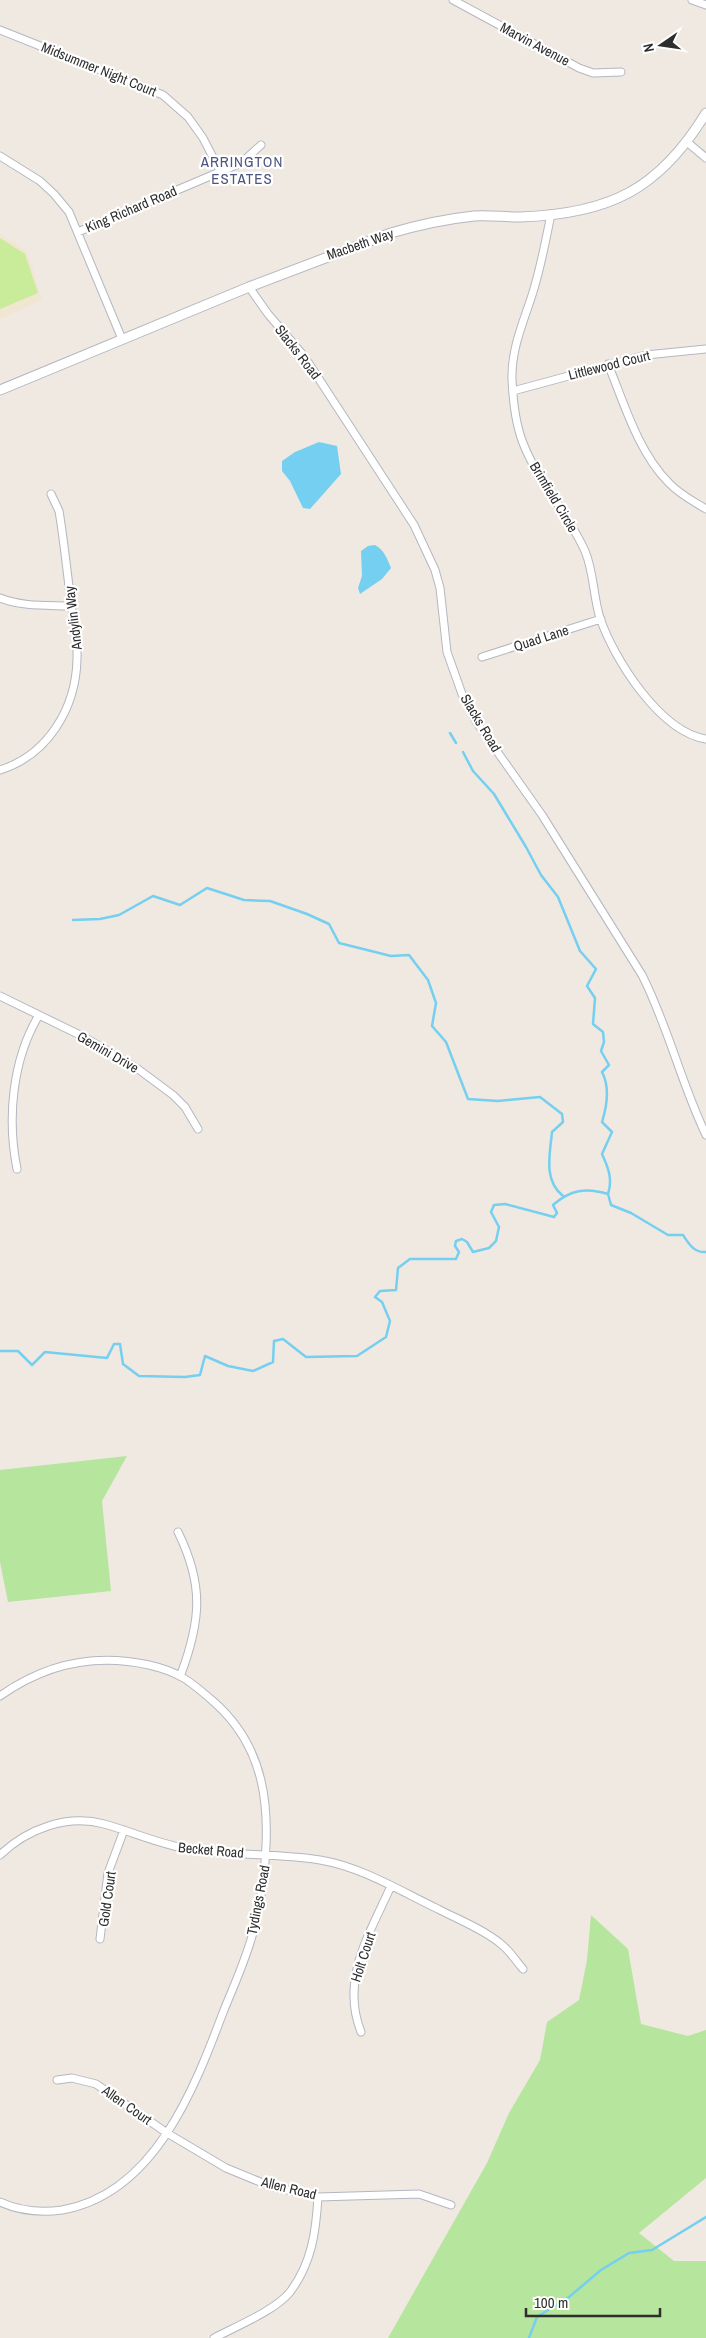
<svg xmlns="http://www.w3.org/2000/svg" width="706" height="2338" font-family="'Archivo Narrow',sans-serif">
	<rect width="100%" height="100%" fill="#efe9e1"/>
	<path fill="#f0e6d1" d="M0,234l27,17 15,49 -42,19z"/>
	<path fill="#b6e59e" d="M127,1456l-25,45 9,90 -103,11 -8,-40v-92z
		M591,1915l37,34 13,75 47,12 18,-6v148l-67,55 35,28h32v77h-318l99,-175 22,-50 31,-53 7,-38 32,-22 8,-40z"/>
	<path fill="#c9ec9a" d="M0,238l25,16 13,39 -38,16z"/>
	<path fill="#75cff0" d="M319,442l18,4 4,28 -31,35 -7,-1 -13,-27 -8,-10v-10l13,-9z
		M375,545c9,5 12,13 16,23l-9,11 -22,15 -2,-6 4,-12 -1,-25 7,-5z"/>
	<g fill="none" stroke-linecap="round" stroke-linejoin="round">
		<path stroke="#75cff0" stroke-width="2.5" d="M450,733l6,10
			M463,752l10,19 21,23 32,53 15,28 17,22 22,54 16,18 -9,17 8,12 -2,26 10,8 1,10 -3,9 8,14 -7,7c8,15 5,34 0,50l10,10 -10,22c6,13 11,25 6,40
			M73,920l27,-1 19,-4 34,-19 27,9 27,-17 37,12 26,1 37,13 22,10 10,19 52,13 18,-1 19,25 8,23 -4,23 14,16 22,57 30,2 42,-4 22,17 1,8 -11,10c-2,22 -9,48 11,64
			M0,1351h18l14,14 13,-13 62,6 7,-14h6l3,20 16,12 46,1 15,-2 5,-19 23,10 25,5 20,-9 1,-21 9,-2 23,18 51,-1 29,-19 4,-16 -8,-19 -7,-5 5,-6 16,-1 2,-22 12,-9h46l3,-7 -4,-6 1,-5 6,-2 5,3 6,10 16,-4 7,-7 3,-14 -8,-15 3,-7 11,-1 49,13 3,-4 -4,-8c17,-15 33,-18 55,-11l3,11 20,8 37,22h15c6,9 11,18 23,17
			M529,2338l8,-21 32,-20 32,-27 28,-17 23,-3 54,-33"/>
		<defs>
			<path id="minor" d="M453,0l126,68 14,5 28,-1
				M692,0l14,5
				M0,30l163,65 25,22 15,21 17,33
				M687,142l19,16
				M0,156l40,25 14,13 15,18 53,127
				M551,214c-5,26 -10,52 -18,78 -9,29 -22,56 -21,88 1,21 3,43 11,63 15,39 45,70 62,108 9,21 8,45 15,67 14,41 60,114 106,121
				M78,232l163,-69 20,-18
				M249,287l19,27 36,42 110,169 21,45 5,18 7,64 15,42 15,29 65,92 100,160c26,51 39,108 64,160
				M608,364c16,39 30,88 61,119 10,11 24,18 37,26
				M513,391l133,-36 60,-6
				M0,598c23,9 47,7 71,8
				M482,657l119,-38
				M0,770c48,-15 76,-62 77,-111 1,-20 -4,-38 -6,-57 -4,-30 -7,-61 -12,-91l-8,-17
				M0,996l84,41 54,32 35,26 12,12 13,22
				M17,1169c-10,-50 -5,-109 22,-154
				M178,1532c26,53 23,88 3,142
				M0,1696c45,-32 95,-43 149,-31 31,7 42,17 65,37 51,45 57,105 50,170 -2,19 -5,39 -10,57 -7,28 -19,54 -30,81 -29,77 -69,184 -162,200 -22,3 -42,1 -62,-8
				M0,1855c27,-26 67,-41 104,-31 29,8 55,20 84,25 43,7 88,4 132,11 42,7 80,31 118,49 21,11 45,20 63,35 9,7 15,17 22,25
				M100,1939l8,-66 16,-43
				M361,2032c-21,-53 9,-99 30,-146
				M57,2080l15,-2 24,6 71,49 59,35 44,18 48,11 101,-3 32,11
				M214,2338c21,-11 62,-28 76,-46 22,-29 26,-61 28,-95"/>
			<path id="tertiary" d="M0,390l249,-103 142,-54c27,-8 55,-14 83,-17 15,-1 30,1 46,1 89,-3 139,-27 186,-104"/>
		</defs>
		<use href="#minor" stroke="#b4b7c1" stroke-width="9"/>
		<use href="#tertiary" stroke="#b4b7c1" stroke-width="11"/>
		<use href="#minor" stroke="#fff" stroke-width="7"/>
		<use href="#tertiary" stroke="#fff" stroke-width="9"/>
	</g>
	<g text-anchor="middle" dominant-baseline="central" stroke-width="4.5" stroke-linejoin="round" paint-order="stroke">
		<g font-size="14" fill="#2e2e2e" stroke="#fff">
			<text transform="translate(535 44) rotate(28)">Marvin Avenue</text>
			<text transform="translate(99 69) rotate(22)">Midsummer Night Court</text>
			<text transform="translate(131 209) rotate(-23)">King Richard Road</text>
			<text transform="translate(360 244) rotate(-19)">Macbeth Way</text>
			<text transform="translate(298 352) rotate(52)">Slacks Road</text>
			<text transform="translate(609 365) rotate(-14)">Littlewood Court</text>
			<text transform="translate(554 497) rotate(59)">Brimfield Circle</text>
			<text transform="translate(73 618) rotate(-97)">Andylin Way</text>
			<text transform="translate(541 638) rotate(-18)">Quad Lane</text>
			<text transform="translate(481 723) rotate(59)">Slacks Road</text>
			<text transform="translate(108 1052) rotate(30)">Gemini Drive</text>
			<text transform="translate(211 1850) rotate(5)">Becket Road</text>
			<text transform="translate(107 1899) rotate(-82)">Gold Court</text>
			<text transform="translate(258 1900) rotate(-79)">Tydings Road</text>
			<text transform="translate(363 1957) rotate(-72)">Holt Court</text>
			<text transform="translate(127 2105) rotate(35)">Allen Court</text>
			<text transform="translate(289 2188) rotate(14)">Allen Road</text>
		</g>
		<g font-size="15" letter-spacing="1" fill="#4d5680" stroke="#fff">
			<text x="242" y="161">ARRINGTON<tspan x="242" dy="17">ESTATES</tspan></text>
		</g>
	</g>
	<g transform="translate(661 45) rotate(257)" stroke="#ffffff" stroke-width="4" paint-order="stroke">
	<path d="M0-4L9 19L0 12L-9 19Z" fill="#2e2e2e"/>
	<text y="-8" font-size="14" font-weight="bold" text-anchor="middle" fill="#2e2e2e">N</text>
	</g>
	<path d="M526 2308v8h134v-8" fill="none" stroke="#2e2e2e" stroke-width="2.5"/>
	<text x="534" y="2308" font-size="15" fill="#2e2e2e" stroke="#ffffff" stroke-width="4" paint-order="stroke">100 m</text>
</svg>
